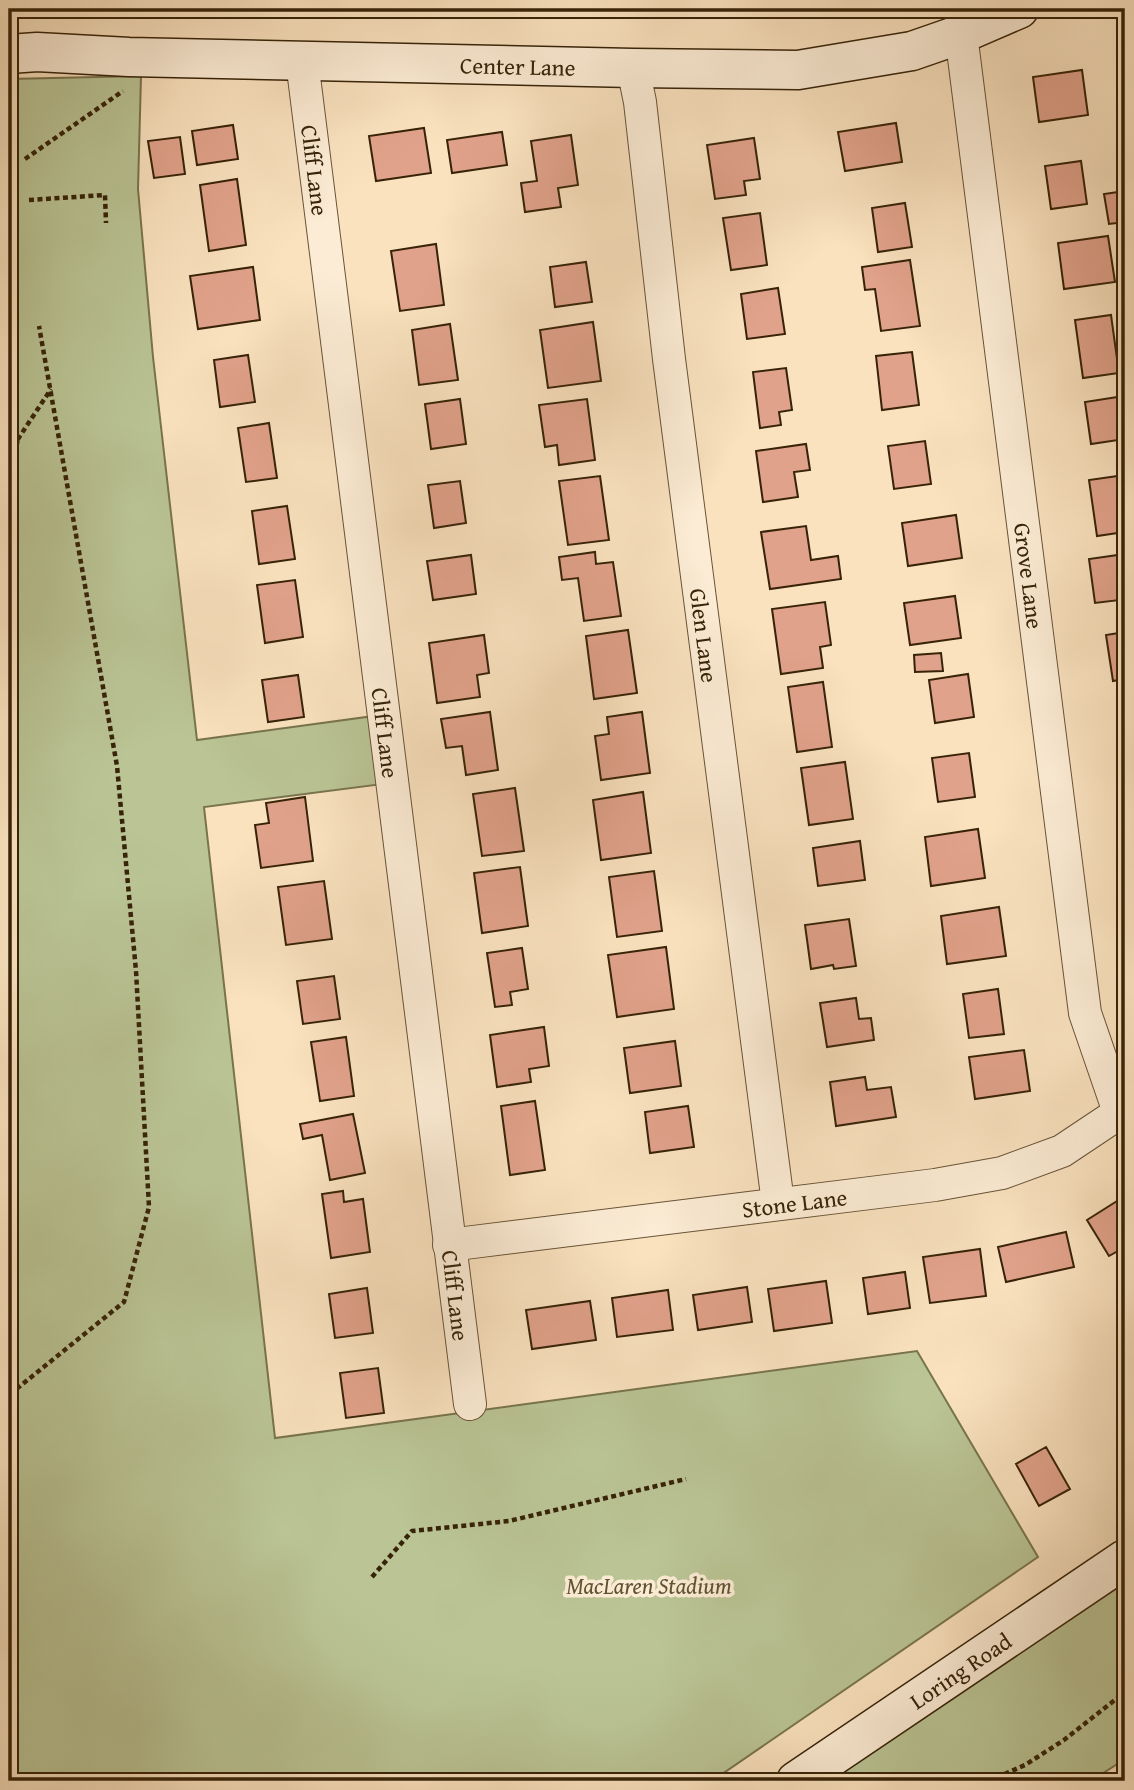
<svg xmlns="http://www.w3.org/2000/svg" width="1134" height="1790" font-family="'Gentium Book Plus',serif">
	<rect width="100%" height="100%" fill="#fae2bf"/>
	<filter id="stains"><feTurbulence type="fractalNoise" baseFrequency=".00286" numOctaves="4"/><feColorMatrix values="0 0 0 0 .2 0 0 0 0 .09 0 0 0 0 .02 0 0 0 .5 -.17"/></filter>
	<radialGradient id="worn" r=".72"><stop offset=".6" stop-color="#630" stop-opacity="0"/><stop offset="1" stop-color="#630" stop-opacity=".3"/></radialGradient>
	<path fill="#bac495" stroke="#78744e" stroke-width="2" d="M141,76l-3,113 15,168 44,383 177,-24 9,68 -179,23 71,631 642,-87 121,206 -326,224h-703v-1702z
		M1125,1570v189l-34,22h-271z"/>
	<path fill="#e1a28b" stroke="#372308" stroke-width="2" d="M1082,70l6,45 -49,7 -6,-45z
		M896,123l6,39 -57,9 -7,-39z
		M233,125l5,34 -41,6 -5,-34z
		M424,128l7,45 -55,8 -7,-45z
		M502,132l5,33 -55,8 -5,-33z
		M571,135l7,50 -20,3 3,19 -36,5 -4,-29 16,-2 -6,-40z
		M180,137l5,37 -31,4 -6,-37z
		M754,138l6,41 -16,2 2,14 -31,4 -8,-54z
		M1081,161l6,43 -36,5 -6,-43z
		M237,179l9,66 -37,6 -9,-66z
		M1125,191v31l-16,2 -5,-30z
		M905,203l7,44 -34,5 -6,-44z
		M760,213l7,52 -36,5 -8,-52z
		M1108,236l7,46 -51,7 -6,-46z
		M436,244l8,61 -44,6 -9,-60z
		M910,260l10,66 -39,5 -6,-42 -10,1 -3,-23z
		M586,262l6,40 -37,5 -5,-40z
		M253,267l7,53 -62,9 -8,-53z
		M778,288l7,46 -38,5 -6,-45z
		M1111,315l8,58 -36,5 -8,-58z
		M593,322l8,59 -53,7 -8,-58z
		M450,324l8,56 -39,5 -7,-55z
		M912,352l7,53 -37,5 -6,-54z
		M248,355l7,47 -35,5 -6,-47z
		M786,368l6,42 -13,2 2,13 -21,3 -7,-56z
		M1124,396l1,43 -34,5 -6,-42z
		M460,399l6,45 -35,5 -6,-45z
		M587,399l8,61 -36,5 -2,-20 -12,2 -6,-42z
		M269,423l8,55 -31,4 -8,-54z
		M925,441l6,43 -37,5 -6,-43z
		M806,444l4,26 -16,2 4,25 -35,5 -7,-51z
		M1125,475v57l-28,4 -8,-56z
		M600,476l9,64 -41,5 -9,-64z
		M460,481l6,42 -32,5 -6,-43z
		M287,506l8,53 -36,5 -7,-53z
		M956,515l6,43 -54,8 -6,-43z
		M806,526l5,34 27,-4 3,23 -71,10 -9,-57z
		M595,552l1,12 17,-2 8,54 -37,5 -6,-43 -16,2 -3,-23z
		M1125,554v61l-4,1 -2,-16 -24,3 -6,-44z
		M471,555l5,39 -43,6 -6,-39z
		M295,580l8,57 -38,6 -8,-58z
		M955,596l6,42 -51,7 -6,-42z
		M825,602l6,43 -11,2 3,21 -42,6 -9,-65z
		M628,630l9,63 -43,6 -8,-63z
		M1125,632v47l-12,2 -7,-46z
		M484,635l5,38 -12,2 3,22 -43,6 -8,-60z
		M941,653l2,18 -28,1 -1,-17z
		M968,674l6,43 -39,6 -6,-43z
		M298,675l6,42 -36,5 -6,-42z
		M823,682l9,65 -35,5 -9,-65z
		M490,712l8,58 -32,5 -4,-29 -16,2 -5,-29z
		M642,712l8,61 -49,7 -6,-44 14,-2 -2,-17z
		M1125,716v58h-1l-7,-57z
		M969,753l6,44 -37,5 -6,-44z
		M845,762l8,57 -44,6 -8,-57z
		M515,788l9,63 -42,5 -9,-62z
		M643,792l8,61 -50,7 -8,-60z
		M305,797l8,64 -52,7 -6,-43 14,-2 -3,-20z
		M978,829l7,49 -54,8 -6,-49z
		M860,841l5,39 -47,6 -5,-38z
		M520,867l8,59 -46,7 -8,-60z
		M654,871l8,60 -45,6 -8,-60z
		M324,881l8,58 -46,6 -8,-58z
		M999,907l7,49 -59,8 -6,-48z
		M849,919l7,47 -22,3 -1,-4 -22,4 -6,-44z
		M666,947l8,62 -57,8 -9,-62z
		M522,948l6,41 -18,3 2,13 -17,2 -8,-54z
		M334,976l6,43 -37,5 -6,-43z
		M998,989l6,45 -35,4 -6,-44z
		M856,998l3,21 12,-1 3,22 -47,7 -7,-44z
		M544,1027l5,39 -20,3 2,13 -34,5 -7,-52z
		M346,1037l8,59 -34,5 -9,-59z
		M675,1041l6,45 -51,7 -6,-45z
		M1024,1050l6,41 -55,8 -6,-42z
		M865,1077l2,13 24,-3 5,30 -60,9 -6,-44z
		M535,1101l10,69 -35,5 -9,-69z
		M688,1106l6,41 -44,6 -5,-41z
		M353,1114l12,59 -35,7 -8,-45 -19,4 -3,-15z
		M343,1191l1,11 19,-3 7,53 -39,6 -9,-64z
		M1125,1196v51l-16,9 -22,-36z
		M1066,1232l8,35 -68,15 -8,-35z
		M980,1249l6,47 -56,7 -7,-46z
		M905,1272l5,36 -42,6 -5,-36z
		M826,1281l6,42 -58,8 -6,-42z
		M747,1287l5,35 -54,8 -5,-35z
		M367,1288l6,45 -38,5 -6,-44z
		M668,1290l5,40 -56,7 -5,-39z
		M590,1301l6,39 -64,9 -6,-39z
		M378,1368l6,45 -38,5 -6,-45z
		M1046,1447l24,42 -31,17 -23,-42z"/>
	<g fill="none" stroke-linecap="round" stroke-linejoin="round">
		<defs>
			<g id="street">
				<path id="s1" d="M961,34l124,979 34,99"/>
				<path id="s2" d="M302,61l168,1343"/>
				<path id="s3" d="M633,68l7,34 29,257 109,844"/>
				<path id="s4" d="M449,1245l486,-60 67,-12 60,-22 63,-42"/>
			</g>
			<g id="secondary">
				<path id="s5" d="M9,54l28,-2 92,5 504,11 165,2 114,-19 49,-17 58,-25"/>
				<path id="s6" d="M796,1781l329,-222"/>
			</g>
		</defs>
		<use href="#street" stroke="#685336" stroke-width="34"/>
		<use href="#secondary" stroke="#372308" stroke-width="41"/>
		<path stroke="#372308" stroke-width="4.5" stroke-dasharray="5 3.5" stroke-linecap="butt" d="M25,159l98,-68
			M29,200l76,-5 1,28
			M9,438l9,1 33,-50
			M9,479l9,-40
			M9,1392l5,-1 110,-89 25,-95 -13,-236 -19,-205 -78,-440
			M372,1577l40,-46 97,-10 177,-42
			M989,1781l36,-16 39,-25 61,-48"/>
		<use href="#street" stroke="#fcecd5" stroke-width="32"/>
		<use href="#secondary" stroke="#fcecd5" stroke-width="38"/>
	</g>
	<g text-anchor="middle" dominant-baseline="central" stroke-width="7" stroke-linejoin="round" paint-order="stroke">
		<g font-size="23" fill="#372308" stroke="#fcecd5">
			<text stroke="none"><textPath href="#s5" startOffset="509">Center Lane</textPath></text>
			<text stroke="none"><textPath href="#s2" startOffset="110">Cliff Lane</textPath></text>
			<text stroke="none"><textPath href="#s1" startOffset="546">Grove Lane</textPath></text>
			<text stroke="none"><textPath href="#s3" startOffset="572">Glen Lane</textPath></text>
			<text stroke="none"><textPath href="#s2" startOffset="677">Cliff Lane</textPath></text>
			<text stroke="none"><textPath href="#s4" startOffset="348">Stone Lane</textPath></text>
			<text stroke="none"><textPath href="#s2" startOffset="1244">Cliff Lane</textPath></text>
			<text stroke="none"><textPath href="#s6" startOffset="198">Loring Road</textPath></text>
		</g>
		<g font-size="23" font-style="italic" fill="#5e5332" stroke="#fcecd5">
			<text x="649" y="1585">MacLaren Stadium</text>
		</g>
	</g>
	<rect width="1134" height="1790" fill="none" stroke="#fae2bf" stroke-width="35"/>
	<rect x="10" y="10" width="1113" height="1769" fill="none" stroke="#372308" stroke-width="3.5"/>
	<rect x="18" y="18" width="1099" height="1755" fill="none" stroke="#372308" stroke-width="2"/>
	<rect width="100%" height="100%" filter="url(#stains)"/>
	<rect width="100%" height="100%" fill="url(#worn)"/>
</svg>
